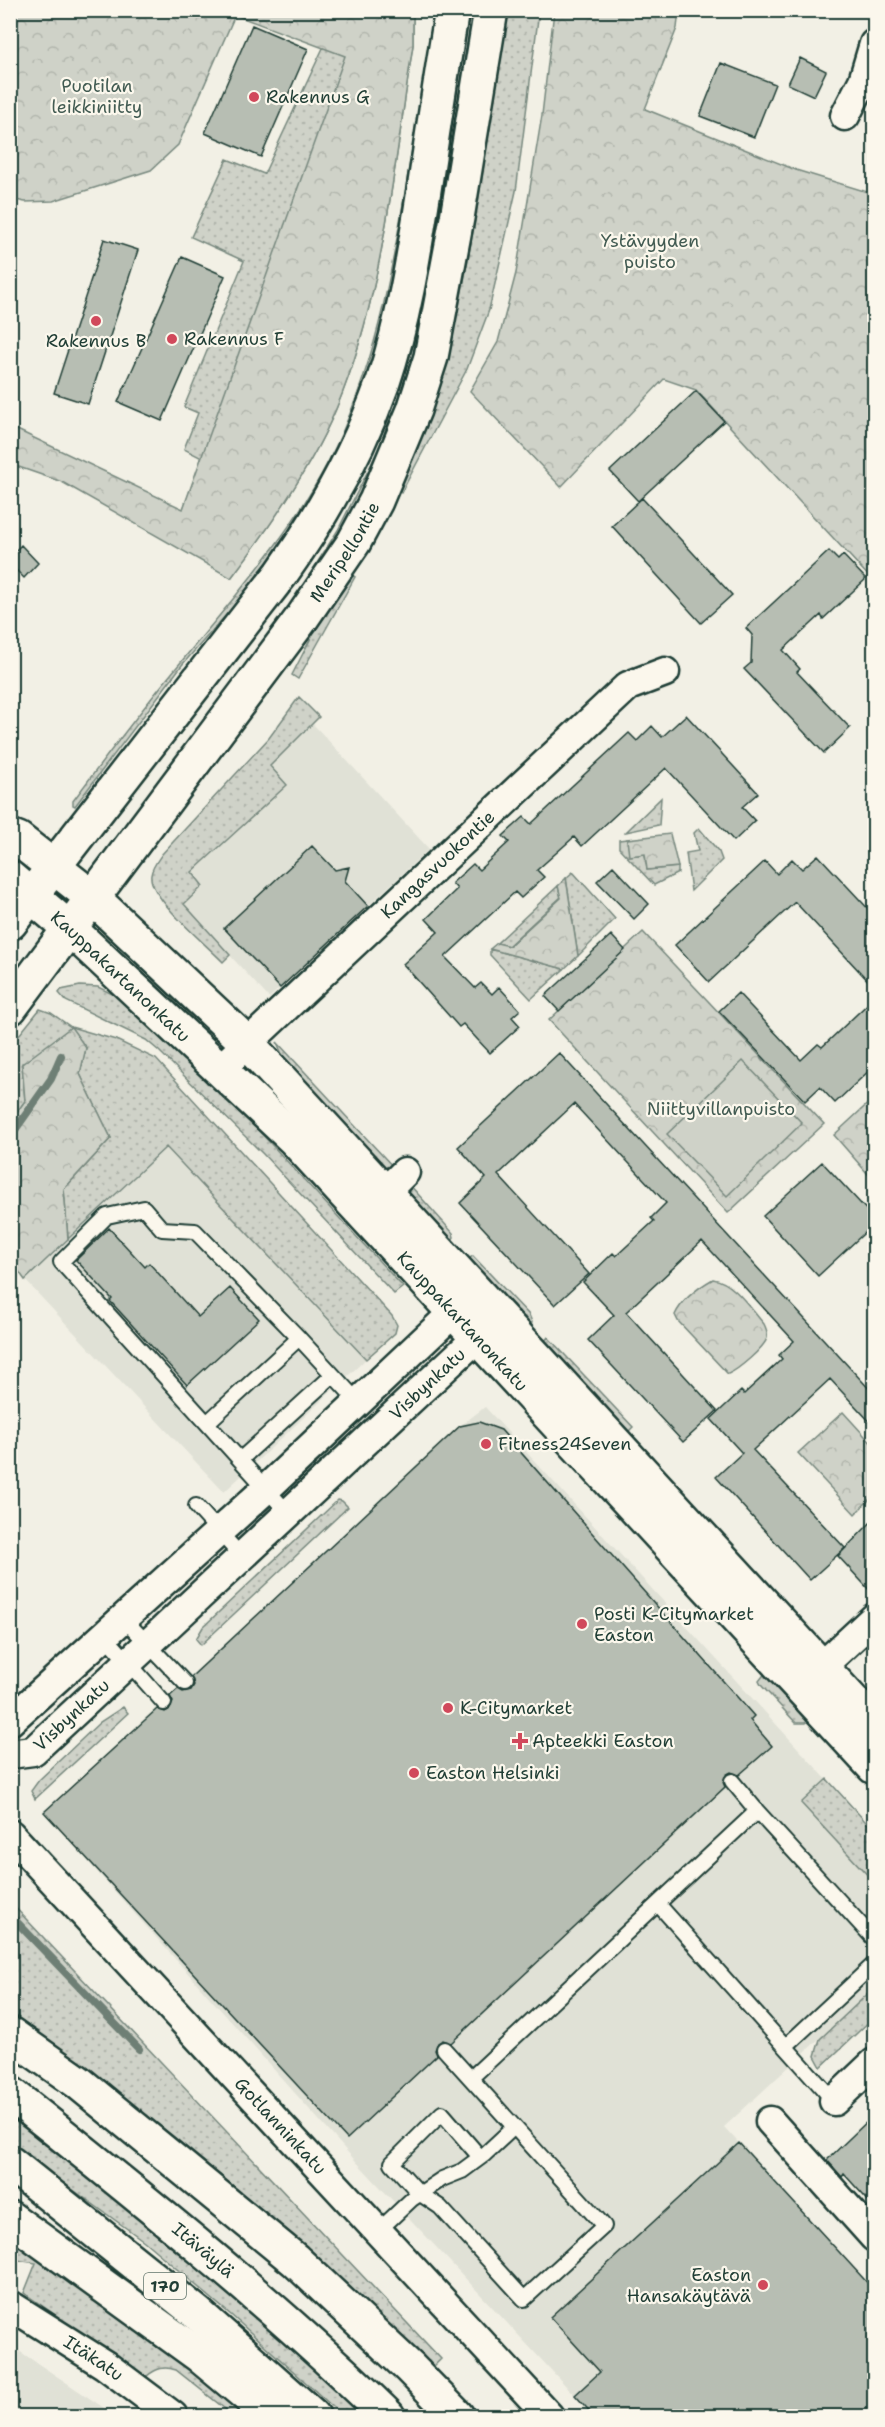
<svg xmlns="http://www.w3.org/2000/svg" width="885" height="2427" font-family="'Shantell Sans',sans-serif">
	<defs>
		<pattern id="grass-dots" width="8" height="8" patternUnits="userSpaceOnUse" patternTransform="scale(1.5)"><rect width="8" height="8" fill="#cfd2c8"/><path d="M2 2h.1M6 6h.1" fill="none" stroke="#b1b5ac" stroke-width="1.8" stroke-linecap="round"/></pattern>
		<pattern id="forest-crowns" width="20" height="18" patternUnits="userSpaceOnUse" patternTransform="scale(1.5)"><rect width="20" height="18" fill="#cfd2c8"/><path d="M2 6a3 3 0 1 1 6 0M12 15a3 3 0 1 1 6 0" fill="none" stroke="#b1b5ac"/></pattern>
	</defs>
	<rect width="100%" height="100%" fill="#f2f0e5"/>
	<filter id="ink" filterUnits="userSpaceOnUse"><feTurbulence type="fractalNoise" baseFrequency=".0167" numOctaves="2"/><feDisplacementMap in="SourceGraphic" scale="12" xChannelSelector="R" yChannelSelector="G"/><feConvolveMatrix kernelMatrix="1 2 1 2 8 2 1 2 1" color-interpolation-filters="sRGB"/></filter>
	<g filter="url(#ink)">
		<path fill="#e0e1d6" d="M313,724l116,125 -160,149 -86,-94 20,-18 -12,-14 95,-87 -17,-19z
			M166,1147l200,212 -142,133 -199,-212z
			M485,1407l389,424v157l-150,139 150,163v126h-280l-242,-259 -308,-345 416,-386z
			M10,2345l45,30 61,41h-105z"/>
		<path fill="url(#grass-dots)" stroke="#77887e" stroke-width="1.5" d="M413,11v34c-19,119 -30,253 -77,364 -25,59 -66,118 -105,169l-48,-68 19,-52 -18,-9 14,-36 -14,-6 60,-146 -53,-24 36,-78 37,15 59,-126z
			M434,11h4l-40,251 -16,73 -30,85 -48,91 -28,43 -35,44 -59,67 -107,141 -2,-1v-4c35,-47 70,-94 108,-139 53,-65 108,-125 147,-200 46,-89 63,-184 79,-282 9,-56 19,-113 27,-169z
			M468,11h10l-65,355 -51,132 -60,97 -4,-2 40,-63 41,-81 35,-106 13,-68z
			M508,11h31l-23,180 -27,119 -22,59 -66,124 -3,-2c47,-95 65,-197 82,-301 9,-60 19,-120 28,-179z
			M350,575l5,2 -57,102 -6,-4 23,-45z
			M299,697l20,20 -49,49 17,19 -95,87 11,14 -19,18 46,51 -7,7c-16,-17 -75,-65 -72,-87 1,-8 7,-15 11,-21l107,-116z
			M661,798l-2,27 -33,7z
			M699,828l20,24 3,8 -31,31 -5,-38 12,-2 -4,-18z
			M627,839l3,17 15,-2 2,16 31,-3v6l-24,12 -35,-37v-8z
			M573,872l42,47 -37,37 -12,-78z
			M558,886l3,11 -53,49 -11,-3z
			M490,949l74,20 -33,30 -41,-44z
			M80,986l18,1 27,13 110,105 168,182 -9,7 -131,-140 -104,-103 -13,-11 -80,-39 -7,-8 2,-3z
			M40,1009l11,4 20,14 45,13 40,19 236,257 5,9 -2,8 -29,26 -200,-212 -98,92 -4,-50 47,-51 -31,-64 6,-26 -64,15 3,38 -14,19v-75z
			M277,1042l118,127 -7,7 -103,-114z
			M408,1183l45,50 1,4 -5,7 -48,-55z
			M473,1256l56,59 3,7 -2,9 -66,-69z
			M548,1337l85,90 -7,7 -84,-90z
			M338,1500l4,1 6,6 -147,138 -5,-6 7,-12z
			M770,1667l44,48 -9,8h-9l-35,-38 -2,-4z
			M123,1707l5,6 -93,86 -4,-8 8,-11 61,-58z
			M827,1779l47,52v51l-73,-79z
			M10,1902l431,457 -9,9 -118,-115 -141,-117 -162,-124z
			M874,1988v29l-53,50 -6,-11 5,-17z
			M10,2117l127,100 143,119 88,80h-25l-112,-101 -87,-74 -133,-96z
			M10,2234l243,182h-19l-58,-46c-12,-4 -19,-2 -29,6h-4l-119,-83 12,-30 -25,-4z"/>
		<path fill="url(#forest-crowns)" stroke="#77887e" stroke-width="1.5" d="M11,10l402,1v34c-19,119 -30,253 -77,364 -25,59 -66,118 -105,169l-169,-96 -49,-17 -2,5v-43l172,82 162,-453 -110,-41 -57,130 -27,25 -98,31 -28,1 -14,-3z
			M554,11h125l-2,17 -32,81 151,61 78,24v388l-178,-192 -32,-11 -103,108 -91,-96 28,-49 18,-69 26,-158z
			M670,834l8,33 -31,3 -2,-16 -16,2 -2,-17z
			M566,878l12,78 -14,13 -74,-20 7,-6 12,3 52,-48 -3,-12z
			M643,932l181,192 -96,89 -179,-193z
			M71,1027l15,21 -6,26 31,64 -47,51 4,50 -43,41 -13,-18 -1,1v-143l14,-19 -3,-37z
			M874,1098v83l-40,-46z
			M713,1279c21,3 37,29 51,45 2,4 4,9 3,14 -3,10 -29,32 -39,36l-50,-53 -3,-6c7,-15 24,-28 38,-36z
			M843,1412l31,34v49l-19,19 -57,-61z"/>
		<path fill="#cfd2c8" stroke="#77887e" stroke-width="1.5" d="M743,1061l59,62 -75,73 -60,-62z"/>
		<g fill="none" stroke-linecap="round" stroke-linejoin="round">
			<path stroke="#6e7f75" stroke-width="8" d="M10,1137l41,-58 10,-23
				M10,1915l129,134"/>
		</g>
		<path fill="#b7beb3" stroke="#1f3d34" stroke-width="1.5" d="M252,25l56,24 -47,108 -56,-24z
			M800,58l26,13 -12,25 -26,-12z
			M721,63l54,21 -21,53 -54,-21z
			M104,239l34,11 -50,154 -34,-11z
			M182,257l43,19 -63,145 -44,-19z
			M696,391l28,30 -86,80 -28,-30z
			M642,498l90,97 -31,28 -89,-97z
			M21,545l17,18 -14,15 -14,-14v-8z
			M829,551l9,9 5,-5 23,24 -43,40 -2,-4 -38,35 17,19 -3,3 53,56 -26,25 -80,-84 7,-6 1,-28 -6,-7z
			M686,715l72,78 -16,14 13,14 -21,20 -68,-73 -84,78 -8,-9 -37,33 7,7 -23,21 -6,-6 -70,65 30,31 6,-5 11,11 7,-7 21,23 -8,7 8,9 -30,27 -27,-29 -4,3 -56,-63 35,-32 -12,-13 31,-30 -5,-6 21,-19 6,6 30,-28 -6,-6 21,-19 7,7 98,-91 8,8 15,-15 10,11z
			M312,846l23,24 14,-3 -4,14 23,25 -88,82 -56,-60z
			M818,855l56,60v72l-79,-85 -86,80 -34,-37 90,-84 12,13 15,-15 10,10z
			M613,866l36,38 -15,15 -37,-38z
			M611,935l14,15 -66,61 -14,-15z
			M738,993l63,67 17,-16 4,3 52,-49v68l-39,37 -15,-16 -15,14 -86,-90z
			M559,1053l315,341v32l-44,-47 -77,71 92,98 -35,32 -94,-103 26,-24 -31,-34 30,-28 3,3 38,-35 -3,-4 15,-14 -92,-100 -76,71 91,99 -34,31 -95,-102 26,-25 -31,-33 30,-29 3,3 38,-35 -3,-3 15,-15 -92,-99 -76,71 91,99 -34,31 -95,-102 26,-25 -28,-31z
			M822,1162l52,56v6l-56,52 -55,-60z
			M109,1228l36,39 4,-4 49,54 32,-29 29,31 -72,66 -77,-84 2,-2 -36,-39z
			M479,1422l22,8 253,286 -4,4 22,26 -33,29 -8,-3 -5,3 -3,7 2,5 -274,256 -8,-3 -5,3 -3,7 2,5 -90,84 -303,-327 113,-103 8,3 5,-3 3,-7 -3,-6 8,-7 5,3 8,-2 3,-5 -3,-8 269,-251z
			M874,1519v76l-36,-39z
			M874,2115v92l-30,-33 -2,3 -15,-17z
			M739,2143l135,147v126h-280l-19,-21 25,-23 -50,-55z"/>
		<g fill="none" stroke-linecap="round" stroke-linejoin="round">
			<defs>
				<path id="lane" d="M207,1423l92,-85
					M240,1460l93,-85
					M196,1506l46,51
					M289,1514l-228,-252 46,-46 37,-8 18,21 33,2 104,107 60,65
					M124,1619l61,64
					M105,1636l59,67
					M732,1781l25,30 117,128
					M658,1904l176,197
					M786,2046l88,-82
					M444,2049l160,177 -80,73 -84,-92 -21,-14 -27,-30 50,-50 38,44
					M471,2078l286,-267
					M378,2231l34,-32 30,-20 20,-8 23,-17 29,-27"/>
				<g id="street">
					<path d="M845,116l18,-35 11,-37"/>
					<path id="s1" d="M219,1070l409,-384 37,-14"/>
					<path d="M385,1192l20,-20"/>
					<path d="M806,1681l68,-63"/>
					<path d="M10,1721l256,-232 188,-177 19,-6"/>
					<path id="s2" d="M10,1754l23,-3 445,-414 5,-21"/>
					<path id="s3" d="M10,1834l539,582"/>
					<path d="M834,2101l40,-38"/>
					<path d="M770,2121l104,116"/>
					<path id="s4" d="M10,2305l95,60 68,51"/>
				</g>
				<g id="secondary">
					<path d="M10,836l8,3 75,59 154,145 627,681"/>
					<path id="s5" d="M10,878l60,51 225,211 579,627"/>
				</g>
				<g id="primary">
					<path d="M10,923l271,-349c42,-59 78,-124 102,-192 21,-62 31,-128 41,-192 9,-60 18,-120 28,-180"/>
					<path id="s6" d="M10,1008l292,-390 52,-76 22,-41 38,-91 17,-53 26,-139 34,-208"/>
				</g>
				<g id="highway">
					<path d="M10,2034l68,48 217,178 115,108 47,48"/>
					<path id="s7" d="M10,2093c130,104 259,207 378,323"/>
					<path d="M10,2163l187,150 116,103"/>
					<path d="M10,2218l190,138 72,60"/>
				</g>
			</defs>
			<use href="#lane" stroke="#1f3d34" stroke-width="18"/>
			<use href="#street" stroke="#1f3d34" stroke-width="33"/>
			<use href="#secondary" stroke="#1f3d34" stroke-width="38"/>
			<use href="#primary" stroke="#1f3d34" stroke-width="38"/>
			<use href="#highway" stroke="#1f3d34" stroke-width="38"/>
			<use href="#lane" stroke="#fbf7ec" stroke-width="14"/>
			<use href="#street" stroke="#fbf7ec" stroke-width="28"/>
			<use href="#secondary" stroke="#fbf7ec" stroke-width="33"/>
			<use href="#primary" stroke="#fbf7ec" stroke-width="33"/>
			<use href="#highway" stroke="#fbf7ec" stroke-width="33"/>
		</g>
	</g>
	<g fill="#d1495b" stroke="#fbf7ec" stroke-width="2">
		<circle cx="254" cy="97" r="6"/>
		<circle cx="96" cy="321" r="6"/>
		<circle cx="172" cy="339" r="6"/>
		<circle cx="486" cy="1444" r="6"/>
		<circle cx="582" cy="1624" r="6"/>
		<circle cx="448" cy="1708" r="6"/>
		<path d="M517 1732h6v6h6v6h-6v6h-6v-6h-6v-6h6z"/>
		<circle cx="414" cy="1773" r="6"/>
		<circle cx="763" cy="2285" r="6"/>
	</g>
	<g text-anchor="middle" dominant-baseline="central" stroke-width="4.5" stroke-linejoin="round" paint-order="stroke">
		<rect fill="#fbf7ec" stroke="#61756b" stroke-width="1.5" x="144" y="2273" width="42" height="26" rx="4.5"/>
		<g font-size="16" font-weight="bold" fill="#1f3d34">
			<text x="165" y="2286">170</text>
		</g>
		<g font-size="18" fill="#425b52" stroke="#fbf7ec">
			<text x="97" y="86">Puotilan<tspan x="97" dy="21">leikkiniitty</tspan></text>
			<text x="650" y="241">Ystävyyden<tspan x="650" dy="21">puisto</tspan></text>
			<text x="721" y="1109">Niittyvillanpuisto</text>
		</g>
		<g font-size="18" fill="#1f3d34" stroke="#fbf7ec" text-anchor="start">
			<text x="266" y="97">Rakennus G</text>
			<text x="184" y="339">Rakennus F</text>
			<text x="96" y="341" text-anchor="middle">Rakennus B</text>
			<text x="498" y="1444">Fitness24Seven</text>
			<text x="594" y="1614">Posti K-Citymarket<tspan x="594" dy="21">Easton</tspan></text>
			<text x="460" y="1708">K-Citymarket</text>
			<text x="532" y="1741">Apteekki Easton</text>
			<text x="426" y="1773">Easton Helsinki</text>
			<text x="751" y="2275" text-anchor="end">Easton<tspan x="751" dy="21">Hansakäytävä</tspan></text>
		</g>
		<g font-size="18" fill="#1f3d34" stroke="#fbf7ec">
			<text stroke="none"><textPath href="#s6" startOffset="566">Meripellontie</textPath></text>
			<text stroke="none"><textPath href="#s1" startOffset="300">Kangasvuokontie</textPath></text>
			<text stroke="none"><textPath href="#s5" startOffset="148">Kauppakartanonkatu</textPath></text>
			<text stroke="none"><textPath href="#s5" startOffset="634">Kauppakartanonkatu</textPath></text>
			<text stroke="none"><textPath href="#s2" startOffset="562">Visbynkatu</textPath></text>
			<text stroke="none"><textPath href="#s2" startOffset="76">Visbynkatu</textPath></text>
			<text stroke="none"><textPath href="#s3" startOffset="398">Gotlanninkatu</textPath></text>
			<text stroke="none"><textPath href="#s7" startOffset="249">Itäväylä</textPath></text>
			<text stroke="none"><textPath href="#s4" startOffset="99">Itäkatu</textPath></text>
		</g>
	</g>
	<rect width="885" height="2427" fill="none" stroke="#fbf7ec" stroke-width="36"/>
	<rect x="18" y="18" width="849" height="2391" fill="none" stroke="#1f3d34" stroke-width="2" filter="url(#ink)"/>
</svg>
